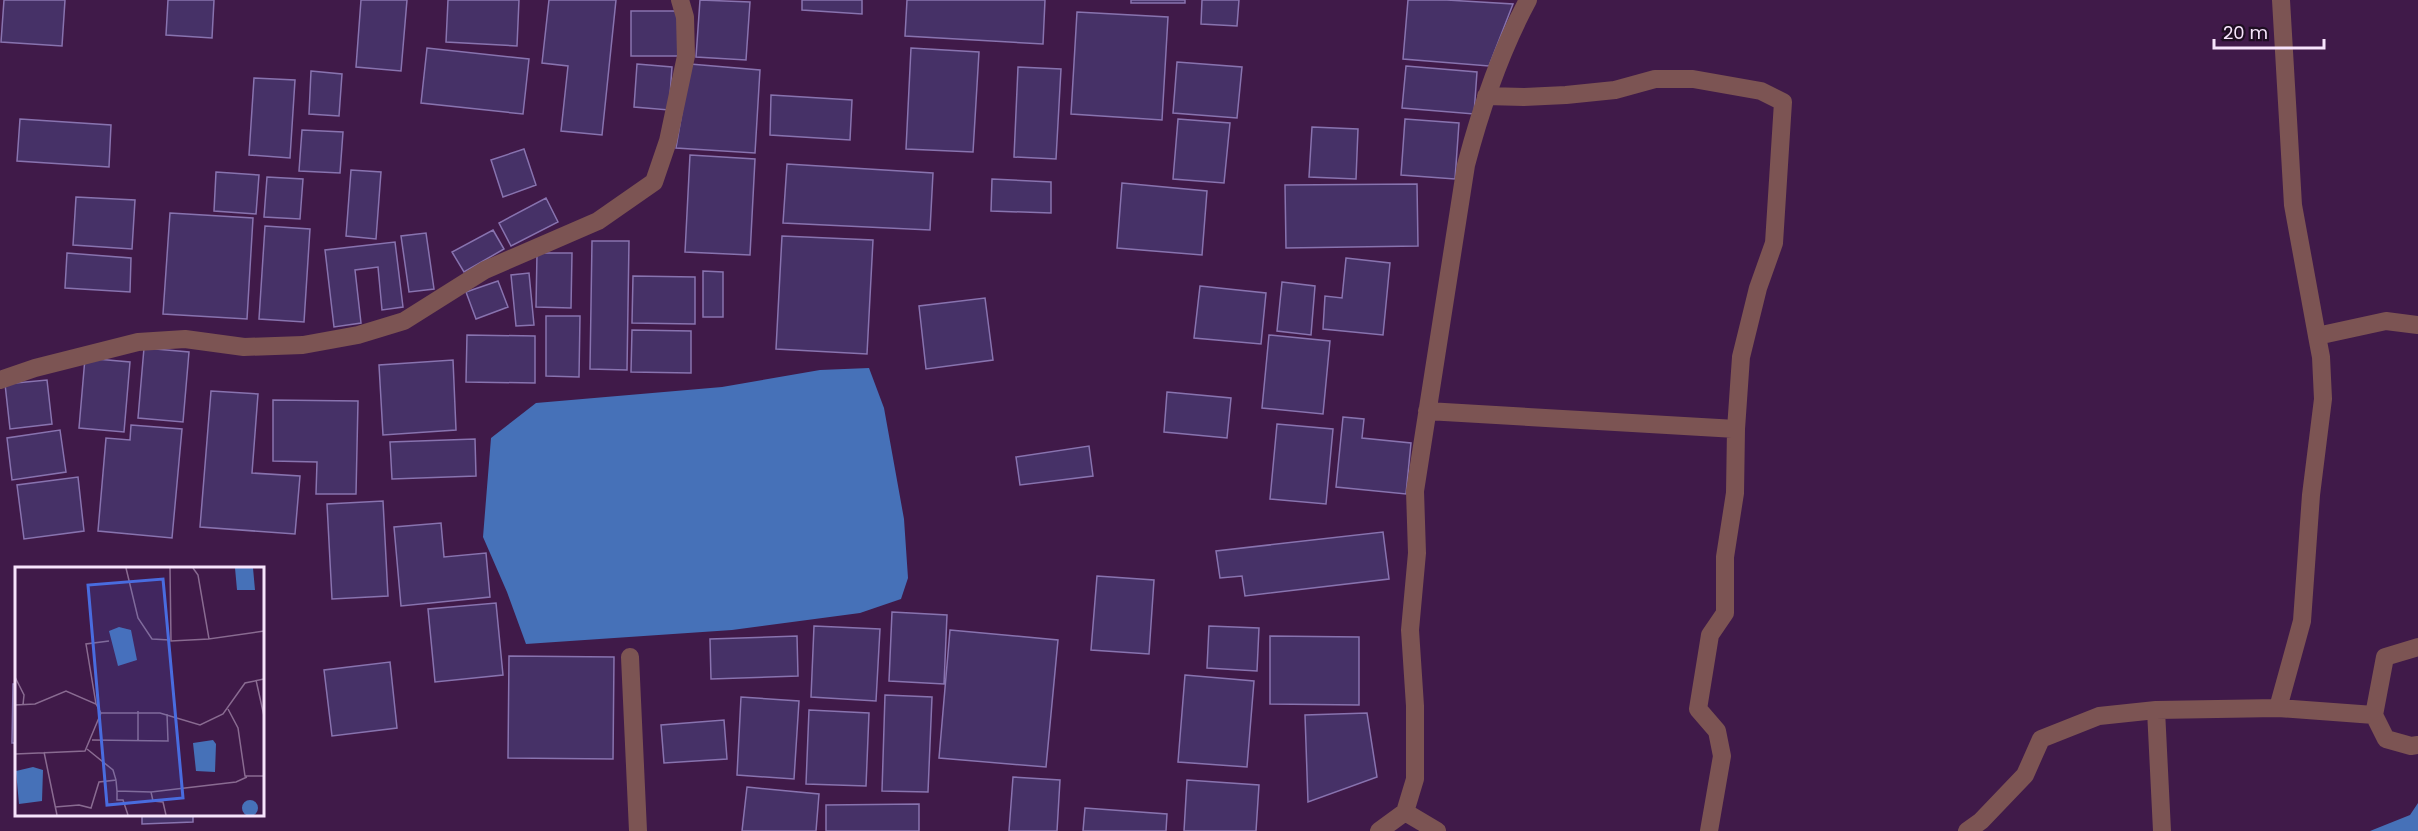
<svg xmlns="http://www.w3.org/2000/svg" width="2418" height="831" font-family="Poppins,sans-serif">
	<rect width="100%" height="100%" fill="#401a49"/>
	<path fill="#4671b8" d="M869,368l15,40 20,111 4,59 -7,21 -41,14 -128,17 -206,14 -19,-52 -24,-55 8,-99 45,-35 186,-16 98,-17z
		M2418,803v28h-48l40,-16z"/>
	<path fill="#463167" stroke="#8873af" stroke-width="1.5" d="M4,0h61l-3,46 -61,-4z
		M168,0h46l-2,38 -46,-3z
		M361,0h46l-6,71 -45,-4z
		M448,0h71l-2,46 -71,-4z
		M549,0h67l-14,135 -41,-4 7,-65 -26,-3z
		M700,0l50,2 -4,58 -50,-3z
		M802,0h60v14l-60,-4z
		M907,0h138l-2,44 -138,-8z
		M1131,0h54v3h-54z
		M1202,0h37l-2,26 -36,-2z
		M1408,0h39l66,4 -24,62 -86,-7z
		M631,11h51v45h-51z
		M1077,12l91,5 -6,103 -91,-6z
		M427,48l102,11 -6,55 -102,-11z
		M911,48l68,4 -6,100 -67,-3z
		M1177,62l65,5 -5,51 -64,-5z
		M637,64l35,3 -3,43 -35,-3z
		M690,64l70,6 -5,83 -79,-5z
		M1406,66l71,6 -3,42 -72,-6z
		M1018,67l43,2 -5,90 -42,-2z
		M311,71l31,3 -3,42 -30,-2z
		M254,78l41,2 -5,78 -41,-3z
		M771,95l81,5 -2,40 -80,-5z
		M20,119l91,6 -2,42 -92,-6z
		M1178,119l52,4 -6,60 -51,-4z
		M1405,119l54,4 -4,56 -54,-4z
		M1312,127l46,2 -2,50 -47,-2z
		M302,130l41,2 -3,41 -41,-2z
		M524,149l12,36 -33,12 -12,-37z
		M690,155l65,4 -5,96 -65,-3z
		M787,164l146,9 -3,57 -147,-7z
		M351,170l30,2 -5,67 -30,-3z
		M216,172l43,3 -3,39 -42,-3z
		M267,177l36,2 -3,40 -36,-2z
		M992,179l59,3v31l-60,-2z
		M1122,183l85,8 -5,64 -85,-7z
		M1417,184l1,62 -132,2 -1,-63z
		M76,197l59,3 -3,49 -59,-4z
		M546,198l12,24 -47,24 -12,-23z
		M170,213l83,5 -6,101 -84,-5z
		M265,226l45,3 -6,93 -45,-3z
		M493,230l11,19 -40,23 -12,-20z
		M426,233l8,56 -25,3 -8,-56z
		M782,236l91,4 -6,114 -91,-5z
		M592,241h37l-2,129 -37,-1z
		M395,242l8,65 -21,3 -4,-43 -23,3 6,53 -27,4 -9,-77z
		M67,253l64,5 -1,34 -65,-4z
		M537,253h35l-1,55 -35,-1z
		M1346,258l44,5 -7,72 -60,-6 2,-33 17,2z
		M703,271l20,1v45h-20z
		M529,273l5,52 -18,1 -5,-51z
		M633,276l62,1v47l-63,-1z
		M498,281l10,26 -32,12 -10,-27z
		M1282,282l33,4 -4,49 -34,-4z
		M1200,286l66,7 -5,51 -67,-6z
		M985,298l8,62 -67,9 -7,-63z
		M546,316h34l-1,61 -33,-1z
		M632,330l59,1v42l-60,-1z
		M467,335l68,1v47l-69,-1z
		M1269,335l61,6 -7,73 -61,-6z
		M144,348l45,4 -6,70 -45,-4z
		M85,358l45,4 -6,70 -45,-4z
		M453,360l3,70 -73,5 -4,-70z
		M47,380l5,44 -42,5 -5,-45z
		M211,391l47,3 -6,79 48,3 -5,58 -95,-7z
		M1167,392l64,6 -4,40 -63,-6z
		M273,400l85,1 -2,93h-40l1,-32 -44,-1z
		M1343,417l21,2 -2,19 49,5 -5,51 -70,-7z
		M1277,424l56,5 -7,75 -56,-5z
		M131,425l51,4 -10,109 -74,-7 8,-93 24,2z
		M60,430l6,42 -54,8 -5,-42z
		M475,439l1,37 -84,3 -2,-37z
		M1089,446l4,30 -73,9 -4,-28z
		M78,477l6,54 -60,8 -7,-54z
		M383,501l5,95 -56,3 -5,-95z
		M441,523l3,34 42,-4 4,44 -89,9 -7,-79z
		M1383,532l6,47 -144,17 -3,-20 -22,2 -4,-27z
		M1097,576l57,4 -5,74 -58,-4z
		M496,603l7,72 -68,7 -7,-73z
		M892,612l55,3 -3,69 -55,-3z
		M814,626l66,3 -4,72 -65,-4z
		M1209,626l50,2 -2,43 -50,-3z
		M950,630l108,10 -12,127 -107,-9z
		M797,636l1,40 -87,3 -1,-40z
		M1270,636l89,1v68l-89,-1z
		M509,656l105,1 -1,102 -105,-1z
		M390,662l7,66 -65,8 -8,-66z
		M1185,675l69,6 -7,86 -69,-5z
		M13,684h3v59h-4z
		M885,695l47,2 -4,95 -46,-1z
		M741,697l58,4 -5,78 -57,-4z
		M809,710l60,3 -3,73 -60,-2z
		M1367,713l10,64 -69,25 -3,-87z
		M724,720l3,39 -63,4 -3,-38z
		M1013,777l47,3 -3,51h-48z
		M1187,780l72,5 -3,46h-72z
		M747,787l72,7 -3,37h-74z
		M919,804v27h-93v-26z
		M1085,808l82,6 -1,17h-83z
		M142,814h51v8l-51,2z"/>
	<g fill="none" stroke-linecap="round" stroke-linejoin="round">
		<path stroke="#7c5453" stroke-width="18" d="M2281,0l12,205 24,131
			M1486,96l38,1 42,-2 49,-5 40,-11h38l68,12 22,11 -9,141 -16,45 -17,69 -5,72 -1,64 -10,64v56l-15,22 -12,74 19,22 5,25 -13,75
			M0,380l35,-12 103,-26 47,-3 59,8 59,-2 55,-10 46,-14 81,-51 113,-49 56,-39 14,-41 18,-85 -1,-39 -5,-17
			M1427,411l309,18
			M630,657l8,174
			M2278,708l96,7 11,-58 33,-10
			M2156,710l122,-2 24,-87 9,-126 12,-96 -2,-42 -4,-21 69,-15 32,4
			M2374,715l12,24 25,7 7,-1
			M1405,812l32,19
			M1379,831l26,-19 10,-33v-73l-5,-76 7,-77 -2,-62 51,-326c15,-57 34,-113 62,-165
			M1967,831l14,-10 44,-46 16,-36 58,-23 57,-6 6,121"/>
	</g>
	<g transform="translate(15 567)">
		<rect width="249" height="249" fill="#401a49"/>
		<path d="M220,1h18l2,22h-18zM104,60l12,3 6,30 -19,6 -9,-35zM198,173l3,4 -1,28 -19,-1 -3,-28zM18,200l10,3 -1,31 -23,3 -3,-33zM227 241a8 8 0 1 1 16 0a8 8 0 1 1-16 0Z" fill="#4671b8"/>
		<path fill="none" stroke="#896b91" stroke-width="1.5" d="M111,1l12,50 14,21 18,1M155,1l1,73 38,-2M178,1l5,7 11,64 55,-8M0,110l9,18 -1,10M241,113l8,36M81,137l-10,-60 23,-3M0,138l20,-1 31,-13 30,13 5,9h59l40,12 23,-11 22,-31 19,-4M213,142l10,19 7,48h19M123,144v29M77,173l76,1 -1,-27M29,185l13,63M0,187l70,-3 16,-38M101,213l1,11 34,1 2,9 10,1 3,13M102,224v9h6l5,15M136,225l85,-10 11,-5M40,240l24,-2 12,3 8,-26 17,-2 -3,-10 -26,-21"/>
		<path fill="#496cdf" fill-opacity="0.15" stroke="#496cdf" stroke-width="3" d="M148,12l20,219 -76,7 -19,-220z"/>
		<rect width="249" height="249" fill="none" stroke="#f7e4fc" stroke-width="3"/>
	</g>
	<path d="M2214 39v9h110v-9" fill="none" stroke="#f7e4fc" stroke-width="3"/>
	<text x="2223" y="39" font-size="18" fill="#f7e4fc" stroke="#1e0e22" stroke-width="4.5" paint-order="stroke">20 m</text>
</svg>
